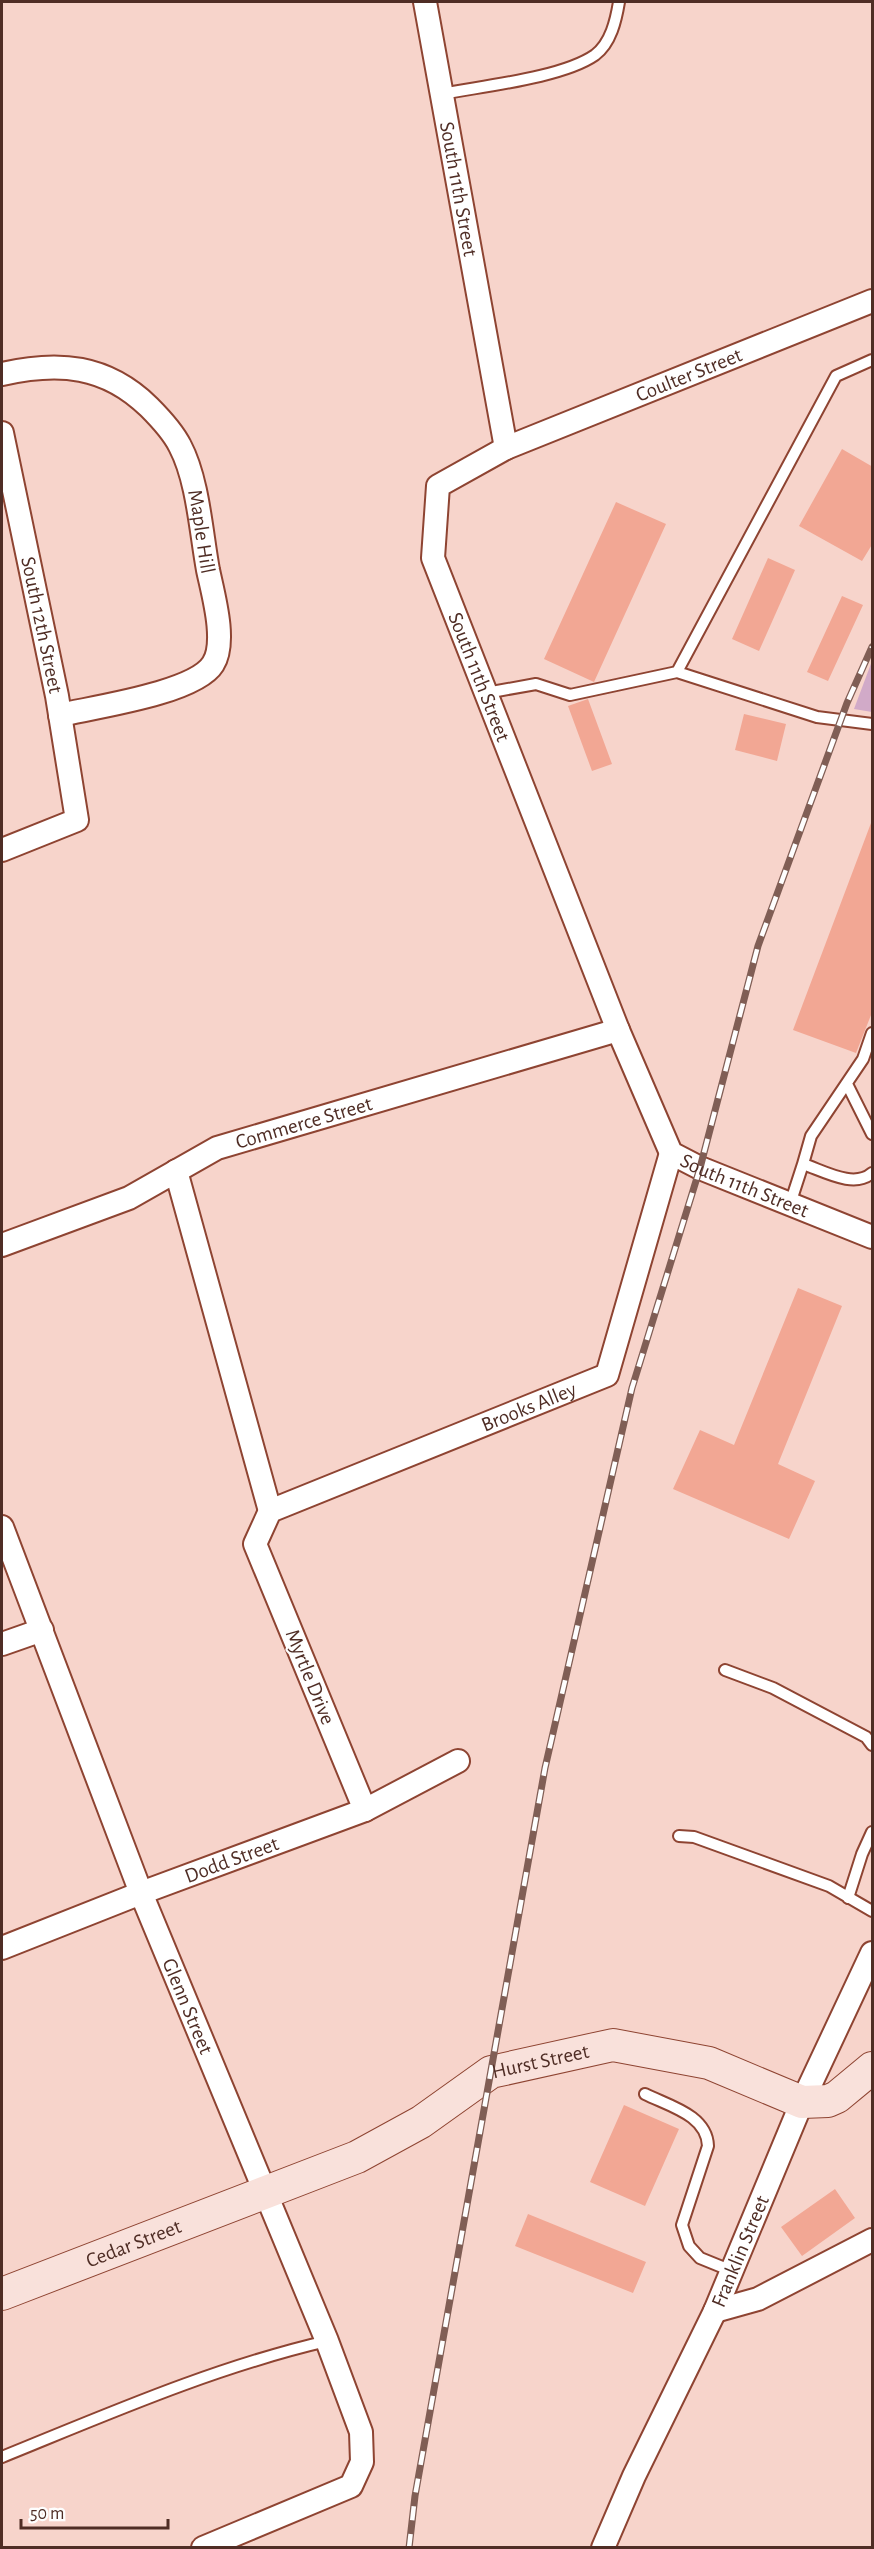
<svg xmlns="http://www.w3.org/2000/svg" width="874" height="2549" font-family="'Alegreya Sans',sans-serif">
	<rect width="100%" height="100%" fill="#f7d4cb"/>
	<path fill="#d1aac8" d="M872,661v51l-18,-3z"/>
	<path fill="#f2a794" d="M842,449l31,18v76l-11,18 -63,-35z
		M616,502l50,22 -72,158 -50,-23z
		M768,558l27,12 -36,81 -27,-12z
		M842,596l21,9 -35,76 -21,-9z
		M588,699l24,65 -20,7 -24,-65z
		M744,714l42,10 -9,37 -42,-11z
		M871,823l2,187 -17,43 -63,-23z
		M798,1288l44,18 -64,158 37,17 -26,58 -116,-50 27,-59 34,15z
		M624,2105l55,24 -34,77 -55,-24z
		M835,2189l20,29 -53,38 -21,-29z
		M528,2214l118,48 -13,31 -118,-47z"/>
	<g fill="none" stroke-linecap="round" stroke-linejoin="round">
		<defs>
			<path id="lane" d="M442,94c40,-8 120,-16 153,-39 16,-12 21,-35 24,-53
				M677,672l140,45 55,7
				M486,693l50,-9 34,11 107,-23 159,-296 36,-16
				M847,1084l25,50
				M803,1164l8,-28 52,-77 9,-26
				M790,1204l13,-40c21,7 51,25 69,9
				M725,1670l48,18 93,49 6,8
				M679,1836l15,1 135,49 43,25
				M848,1898l14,-44 10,-22
				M645,2094c24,12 62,21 63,52l-26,79 7,21 11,12 32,13
				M2,2457c106,-43 213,-90 325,-116"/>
			<g id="street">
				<path id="s1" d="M425,2l81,446"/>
				<path id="s2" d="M872,301l-366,147 -68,38 -5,72 185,472 53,123 29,15 172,69"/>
				<path id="s3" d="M2,374c57,-13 104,-9 147,33 11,11 24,25 31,39 18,34 21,86 28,124 5,24 19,72 5,94 -18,29 -118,43 -153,51"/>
				<path id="s4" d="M2,433l55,263 20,124 -75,30"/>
				<path d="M176,1171l94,340"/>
				<path id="s5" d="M2,1245l127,-47 88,-50 401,-118"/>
				<path id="s6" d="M2,1527l139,366 186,448 34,91 1,30 -11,24 -148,62"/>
				<path d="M2,1644l40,-14"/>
				<path id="s7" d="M365,1810l-110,-266 15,-33 337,-136 64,-222"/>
				<path id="s8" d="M2,1948l139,-55 224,-83 93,-49"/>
				<path d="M715,2311l43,-12 114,-59"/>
				<path id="s9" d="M603,2548l31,-72 81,-165 87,-209 70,-149"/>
			</g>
			<g id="secondary">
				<path id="s10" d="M2,2294l355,-137 64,-35 70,-50 122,-27 96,18 93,39 26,-1 9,-4 35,-29"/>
			</g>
		</defs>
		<use href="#lane" stroke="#8e4432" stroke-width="14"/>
		<use href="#street" stroke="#8e4432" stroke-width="26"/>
		<use href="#secondary" stroke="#8e4432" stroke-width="34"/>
		<use href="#lane" stroke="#fff" stroke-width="10"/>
		<use href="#street" stroke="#fff" stroke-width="22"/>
		<use href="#secondary" stroke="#f9e1db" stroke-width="32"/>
		<defs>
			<path id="rail" d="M409,2548l6,-52 130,-728 87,-380 68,-220 58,-222 89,-243 25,-56"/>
		</defs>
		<use href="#rail" stroke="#805e55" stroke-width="7"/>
		<use href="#rail" stroke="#fefefe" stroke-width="4.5" stroke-dasharray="14" stroke-linecap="butt"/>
	</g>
	<g text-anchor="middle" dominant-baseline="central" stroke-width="4.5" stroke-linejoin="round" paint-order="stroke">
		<g font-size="21" fill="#4f2d25" stroke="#fefefe">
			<text stroke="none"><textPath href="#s1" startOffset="190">South 11th Street</textPath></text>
			<text transform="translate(689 375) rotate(-22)">Coulter Street</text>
			<text stroke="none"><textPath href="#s3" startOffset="297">Maple Hill</textPath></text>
			<text stroke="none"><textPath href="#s4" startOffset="196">South 12th Street</textPath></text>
			<text stroke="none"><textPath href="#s2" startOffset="672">South 11th Street</textPath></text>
			<text stroke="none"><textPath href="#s5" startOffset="327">Commerce Street</textPath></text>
			<text stroke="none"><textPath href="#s2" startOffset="1266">South 11th Street</textPath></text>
			<text stroke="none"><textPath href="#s7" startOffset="603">Brooks Alley</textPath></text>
			<text transform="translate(310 1677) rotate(68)">Myrtle Drive</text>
			<text stroke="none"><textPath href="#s8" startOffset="246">Dodd Street</textPath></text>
			<text stroke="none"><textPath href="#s6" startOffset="514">Glenn Street</textPath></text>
			<text stroke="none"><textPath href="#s10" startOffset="590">Hurst Street</textPath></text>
			<text stroke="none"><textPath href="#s10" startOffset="141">Cedar Street</textPath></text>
			<text stroke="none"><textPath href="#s9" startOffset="327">Franklin Street</textPath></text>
		</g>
	</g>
	<rect width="874" height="2549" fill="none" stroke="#4f2d25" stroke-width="6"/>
	<path d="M21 2519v9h147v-9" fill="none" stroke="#4f2d25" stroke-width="3"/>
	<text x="30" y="2519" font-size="18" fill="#4f2d25" stroke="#fefefe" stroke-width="4.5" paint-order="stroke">50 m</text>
</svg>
